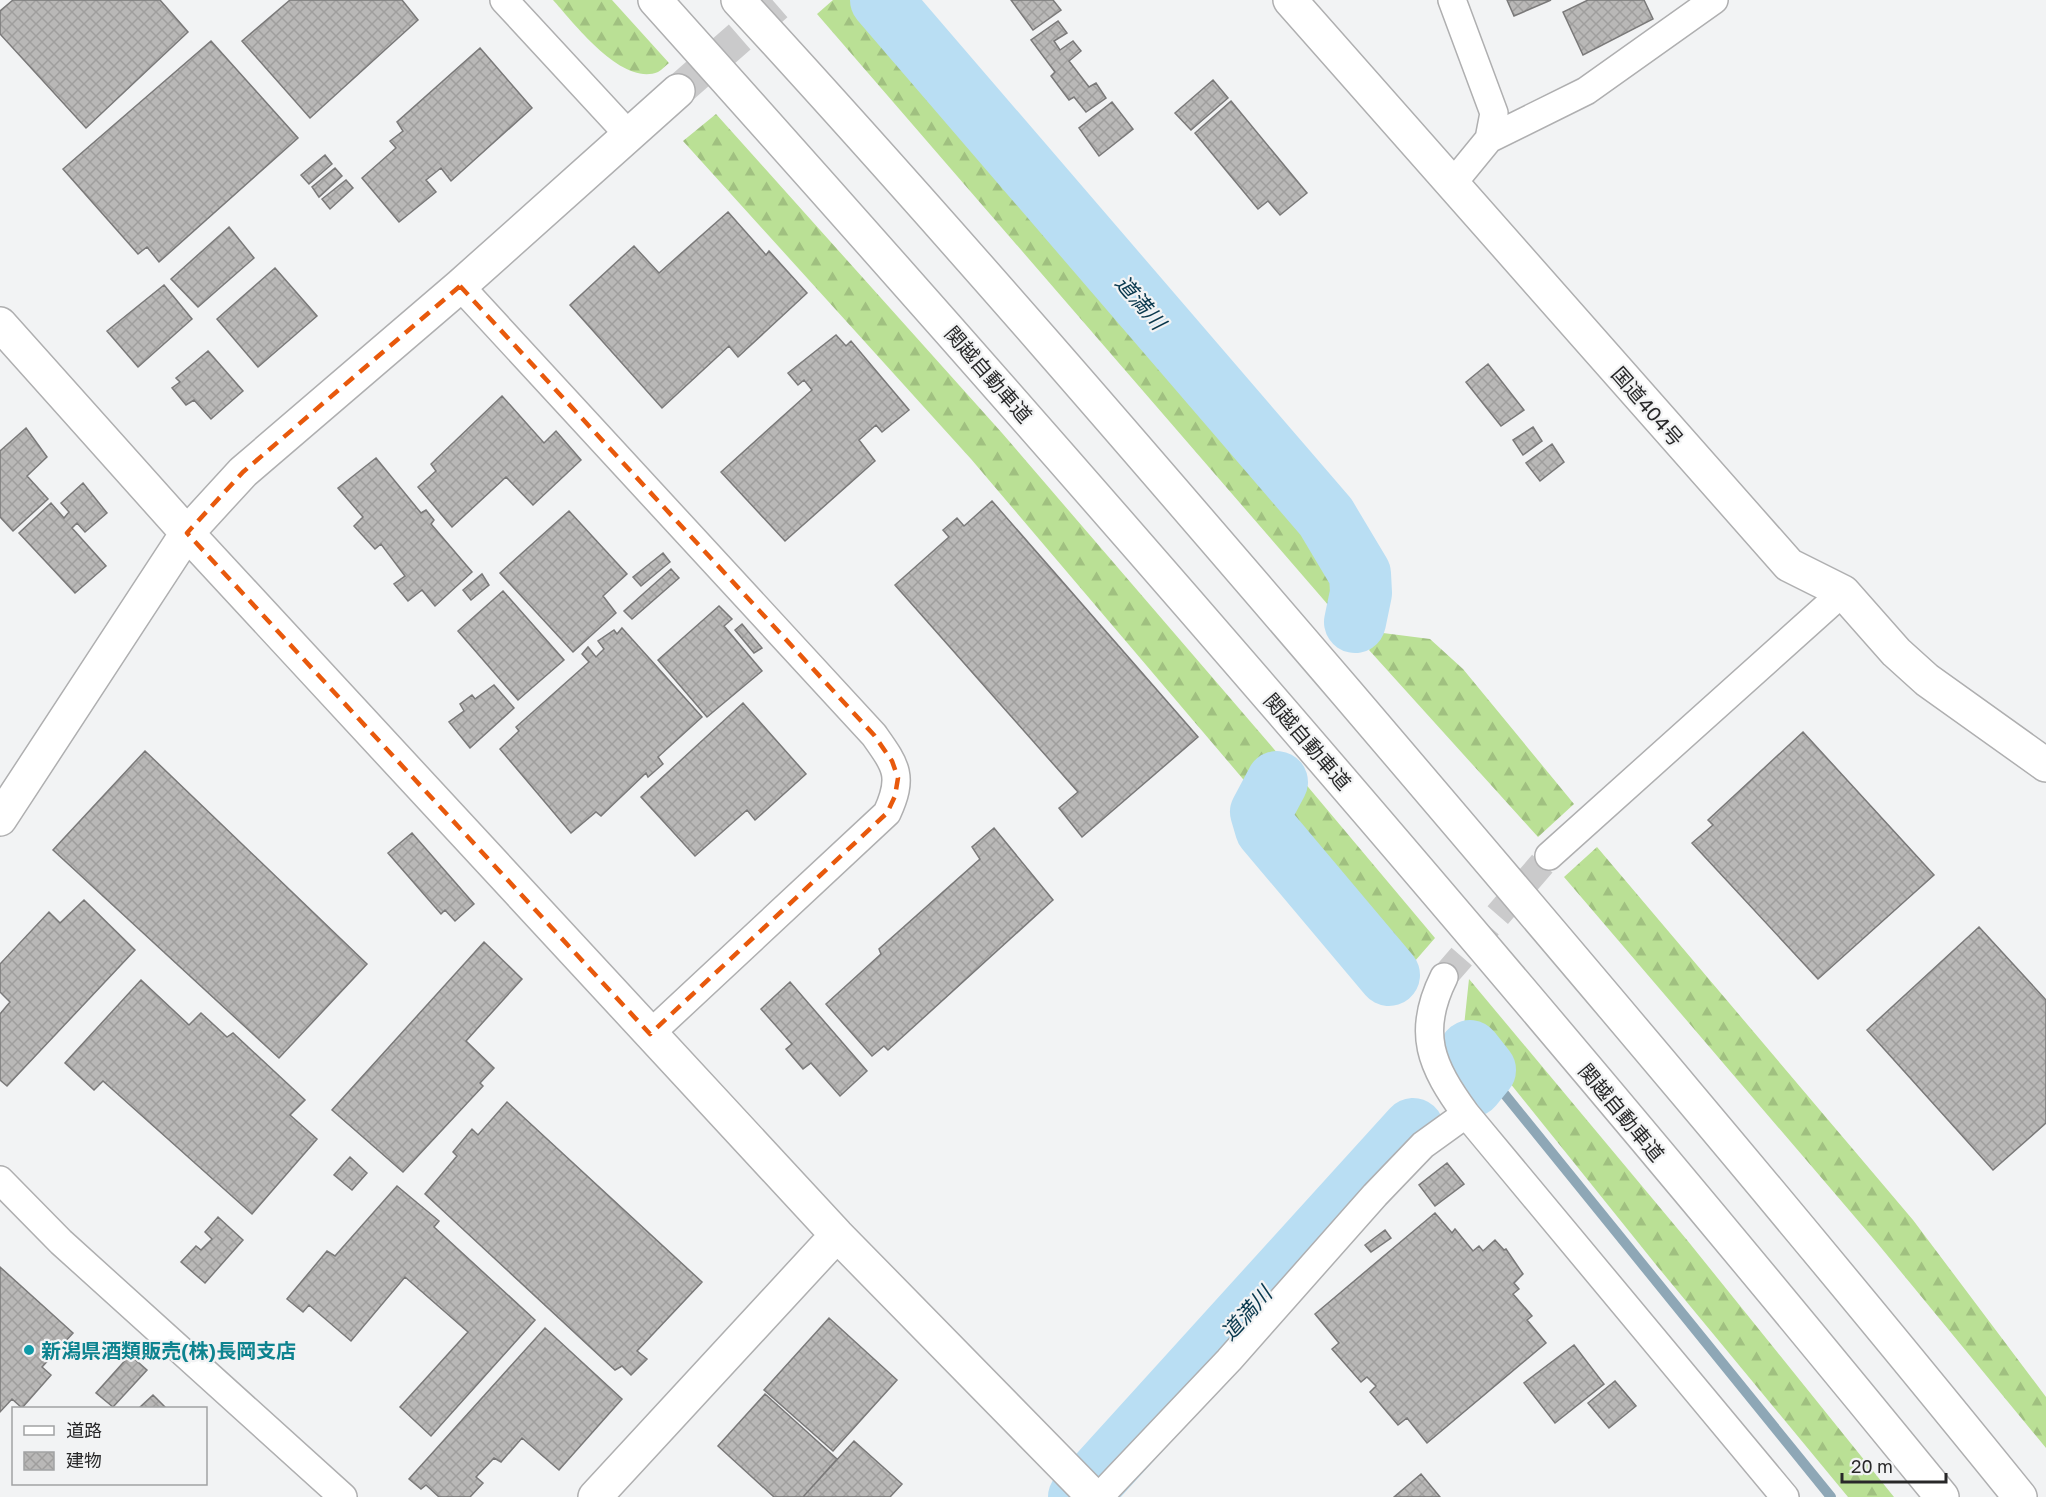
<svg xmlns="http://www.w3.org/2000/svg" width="2046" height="1497" font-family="'Golos Text','Noto Sans JP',sans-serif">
	<defs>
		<pattern id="forest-firs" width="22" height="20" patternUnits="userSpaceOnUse" patternTransform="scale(1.5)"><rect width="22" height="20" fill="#bae095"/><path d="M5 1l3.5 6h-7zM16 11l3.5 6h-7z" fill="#a0c080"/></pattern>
		<pattern id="building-cross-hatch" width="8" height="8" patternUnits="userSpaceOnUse" patternTransform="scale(1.5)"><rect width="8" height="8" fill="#b9b8b7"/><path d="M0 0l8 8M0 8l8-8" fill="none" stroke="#9f9e9d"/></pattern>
	</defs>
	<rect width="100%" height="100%" fill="#f2f3f4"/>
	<path fill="url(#forest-firs)" d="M553,0h59l57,63c-3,2 -7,7 -11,9 -36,15 -85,-50 -105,-72z
		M833,0h40l449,521 31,58v19l-11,23 -525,-607z
		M716,114l286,319 277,322 -16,17 -9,20 -283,-333 -288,-318z
		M1383,633l47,6 33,30 111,135 -36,33 -169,-187z
		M1293,769l142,169 -27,31 -134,-160z
		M1597,847l316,373 133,177v51l-168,-204 -314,-367z
		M1469,979l218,261 207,257h-46l-191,-231 -193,-240z"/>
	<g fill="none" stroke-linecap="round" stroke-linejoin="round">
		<path stroke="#8ea7b6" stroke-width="10" d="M1485,1070l346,427"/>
		<path stroke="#b9def3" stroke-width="62" d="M881,0l445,517 34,57 1,19 -6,29
			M1277,782l-16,30 5,17 123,146
			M1470,1051l15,19 -13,16
			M1079,1497l334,-368"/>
	</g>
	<path fill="url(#building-cross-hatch)" stroke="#7a7979" stroke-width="1.5" d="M13,0h147l28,32 -102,96 -86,-94v-23z
		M290,0h112l16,20 -108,98 -68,-77z
		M1011,0h42l8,10 -28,20z
		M1507,0h44l-37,16z
		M1588,0h56l9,19 -70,36 -20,-43z
		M1058,21l9,12 -13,8 6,9 13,-9 8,10 -12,10 20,26 7,-4 10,15 -20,14 -12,-15 -5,3 -18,-24 4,-4 -24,-32z
		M211,41l87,97 -139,124 -12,-15 -9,7 -75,-85z
		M480,48l52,60 -81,73 -10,-13 -15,12 10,12 -37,30 -37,-44 34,-30 -6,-7 13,-10 -6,-9z
		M1213,80l15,18 -37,32 -16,-17z
		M1231,101l76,92 -27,22 -12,-14 -10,8 -63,-76z
		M1112,102l21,27 -34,27 -20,-28z
		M325,155l7,9 -23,20 -8,-9z
		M335,168l7,8 -23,21 -7,-10z
		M346,180l7,8 -23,21 -8,-10z
		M728,212l38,43 3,-4 38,42 -69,64 -9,-11 -67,62 -92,-103 64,-59 25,27z
		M229,227l25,31 -56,49 -27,-28z
		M275,268l42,48 -59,51 -41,-48z
		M164,285l28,34 -54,48 -31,-36z
		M836,335l10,11 5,-5 58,69 -27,22 -6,-7 -17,15 16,21 -90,80 -64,-69 91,-82 -8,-10 -6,5 -10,-12z
		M208,351l35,40 -32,28 -17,-19 -8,5 -14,-17 8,-6 -4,-4z
		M1488,364l36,46 -23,16 -35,-44z
		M502,396l42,47 12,-12 25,29 -48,45 -27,-28 -54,50 -34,-40 18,-16 -5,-7z
		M1533,427l9,14 -19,14 -10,-15z
		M26,428l21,29 -20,19 21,23 -35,32 -13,-14v-66z
		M1552,444l12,18 -24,19 -14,-18z
		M376,458l45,55 5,-3 8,10 -3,4 41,48 -37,34 -13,-16 -14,11 -14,-17 11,-8 -24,-32 -6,5 -21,-23 9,-9 -25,-29z
		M83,483l24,30 -22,19 -8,-9 -5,5 34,38 -31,27 -56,-60 32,-30 13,15 5,-6 -8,-9z
		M992,501l206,236 -116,100 -23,-29 19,-16 -183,-207 54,-48 -6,-7 14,-12 7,8z
		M569,511l58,63 -24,22 13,17 -43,39 -73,-79z
		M663,553l7,9 -29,24 -8,-9z
		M671,569l8,9 -47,41 -8,-8z
		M482,574l7,11 -18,15 -8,-10z
		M503,591l61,69 -46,40 -60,-69z
		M719,606l13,13 -8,7 38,45 -55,46 -49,-57z
		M742,624l20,24 -8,5 -19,-23z
		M622,628l80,89 -44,40 5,7 -15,13 -2,-4 -45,43 -5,-4 -25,21 -71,-84 19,-18 -3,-4 73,-65 -7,-8 6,-7 8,10 8,-8 -6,-8 16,-11 3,4z
		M494,685l20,23 -44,40 -21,-26 15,-11 -4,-7 12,-9 3,4z
		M743,703l63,71 -51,46 -8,-10 -52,46 -54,-59z
		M1803,732l131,143 -116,104 -126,-136 21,-18 -5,-5z
		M145,751l222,213 -88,94 -226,-208z
		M994,828l59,72 -165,150 -4,-4 -12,10 -46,-52 55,-50 -2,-5 101,-90 -8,-12z
		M412,833l62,71 -19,17 -10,-11 -4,4 -53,-61z
		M84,900l51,50 -128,136 -7,-6v-66l10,-12 -10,-10v-28l49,-52 11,11z
		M1979,927l67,73v123l-53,47 -126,-140z
		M484,942l38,37 -56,62 28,27 -14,15 3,3 -80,86 -71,-62z
		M141,980l48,45 12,-12 26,24 6,-4 72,67 -15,15 27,24 -65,75 -149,-133 -9,9 -29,-27z
		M790,982l77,89 -27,25 -29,-33 -8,6 -17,-20 6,-5 -31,-35z
		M507,1102l195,180 -65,69 10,8 -16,16 -9,-9 -7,4 -190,-176 32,-38 -4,-4 19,-23 6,6z
		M350,1157l17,16 -15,17 -18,-15z
		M1447,1163l17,21 -29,22 -16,-21z
		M397,1186l42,35 -5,6 101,93 -104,116 -31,-29 68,-75 -63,-55 -54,64 -42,-36 -6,7 -16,-13 40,-48 8,5z
		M1435,1213l17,20 3,-4 18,22 6,-5 4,5 12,-11 9,10 2,-1 17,25 -9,9 5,6 -6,5 19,22 -5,4 19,23 -119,100 -20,-25 -9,7 -28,-33 6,-6 -9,-9 -6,5 -29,-33 7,-6 -24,-29z
		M218,1217l25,23 -38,43 -24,-21 15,-16 5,4 11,-11 -7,-7z
		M1385,1230l6,8 -20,14 -6,-7z
		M0,1267l73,66 -31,34 9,8 -29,33 -10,-9 -12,13z
		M829,1318l68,62 -64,71 -69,-61z
		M545,1328l77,71 -63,71 -37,-32 -21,24 -7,-4 -18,19 7,6 -13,14h-31l-13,-12 -5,4 -12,-10z
		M1574,1345l30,39 -49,39 -31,-40z
		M130,1355l17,15 -34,37 -17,-14z
		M1615,1381l21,25 -27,22 -21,-25z
		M765,1394l72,65 -34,38h-29l-56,-51z
		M153,1395l13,13h-27z
		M854,1441l48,43 -12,13h-87z
		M1421,1474l19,23h-46z"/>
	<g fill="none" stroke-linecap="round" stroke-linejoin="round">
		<path stroke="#cacacb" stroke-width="27" stroke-dasharray="27 14" stroke-linecap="butt" d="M1444,977l105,-121"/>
		<path stroke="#cacacb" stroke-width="33" stroke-dasharray="33 16" stroke-linecap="butt" d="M678,91l104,-91"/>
		<defs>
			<path id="minor" d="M504,0l124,134
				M1452,0l42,113 -5,26 -36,44
				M1489,139l97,-48 128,-91
				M460,286l414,449c22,31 30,41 13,78l-237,221
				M1549,856l294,-264
				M1444,977c-28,56 -13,89 22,137l319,383
				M0,1180l61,62 282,255
				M1099,1497l130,-137 146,-165 48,-50 43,-31"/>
			<path id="tertiary" d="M0,324l187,209 650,702 257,262
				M0,819l187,-286 56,-61 217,-186 218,-195
				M595,1497l242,-262"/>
			<path id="trunk" d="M1290,0l499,565 54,27 53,60 31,28 119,85"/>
			<path id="motorway" d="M655,0c440,490 871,987 1287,1497
				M738,0c208,226 408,459 608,692 227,266 454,533 674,805"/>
		</defs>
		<use href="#minor" stroke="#afafb0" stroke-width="30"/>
		<use href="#tertiary" stroke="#afafb0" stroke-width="36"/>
		<use href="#trunk" stroke="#afafb0" stroke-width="36"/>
		<use href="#motorway" stroke="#afafb0" stroke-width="36"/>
		<use href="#minor" stroke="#fff" stroke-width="27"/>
		<use href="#tertiary" stroke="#fff" stroke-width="33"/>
		<use href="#trunk" stroke="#fff" stroke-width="33"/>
		<use href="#motorway" stroke="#fff" stroke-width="33"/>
	</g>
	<path fill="none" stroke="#e8590c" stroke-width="4.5" stroke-dasharray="12 8" stroke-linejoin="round" d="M460,286l414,449 18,26 6,17 -3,18 -8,17 -237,221 -463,-501 56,-61z"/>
	<circle fill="#0f9aa8" stroke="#f2f3f4" stroke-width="2" cx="29" cy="1350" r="6"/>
	<g text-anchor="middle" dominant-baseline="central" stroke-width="4.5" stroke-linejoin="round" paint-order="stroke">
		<g font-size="20" fill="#282829" stroke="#f2f3f4">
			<text transform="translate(989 374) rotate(49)">関越自動車道</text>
			<text transform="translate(1648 406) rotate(49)">国道404号</text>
			<text transform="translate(1308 741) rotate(49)">関越自動車道</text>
			<text transform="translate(1622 1112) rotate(50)">関越自動車道</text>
		</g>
		<g font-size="20" font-weight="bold" fill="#0d838f" stroke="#f2f3f4" text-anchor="start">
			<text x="41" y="1350">新潟県酒類販売(株)長岡支店</text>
		</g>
		<g font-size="21" font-style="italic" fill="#09384d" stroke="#f2f3f4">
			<text transform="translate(1141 302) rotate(49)">道満川</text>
			<text transform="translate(1246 1313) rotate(-48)">道満川</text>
		</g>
	</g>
	<rect x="12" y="1407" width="195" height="78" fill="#f2f3f4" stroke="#a1a2a3" stroke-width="1.5"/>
	<rect x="24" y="1426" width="30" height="9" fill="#ffffff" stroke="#a1a2a3" stroke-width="1.5"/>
	<text x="66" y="1437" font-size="18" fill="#282829">道路</text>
	<rect x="24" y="1452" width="30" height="18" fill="url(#building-cross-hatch)" stroke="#a1a2a3" stroke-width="1.5"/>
	<text x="66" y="1467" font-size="18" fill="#282829">建物</text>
	<path d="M1842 1473v9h104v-9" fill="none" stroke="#282829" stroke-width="3"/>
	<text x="1851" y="1473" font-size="18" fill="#282829" stroke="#f2f3f4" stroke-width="4.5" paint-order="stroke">20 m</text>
</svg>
